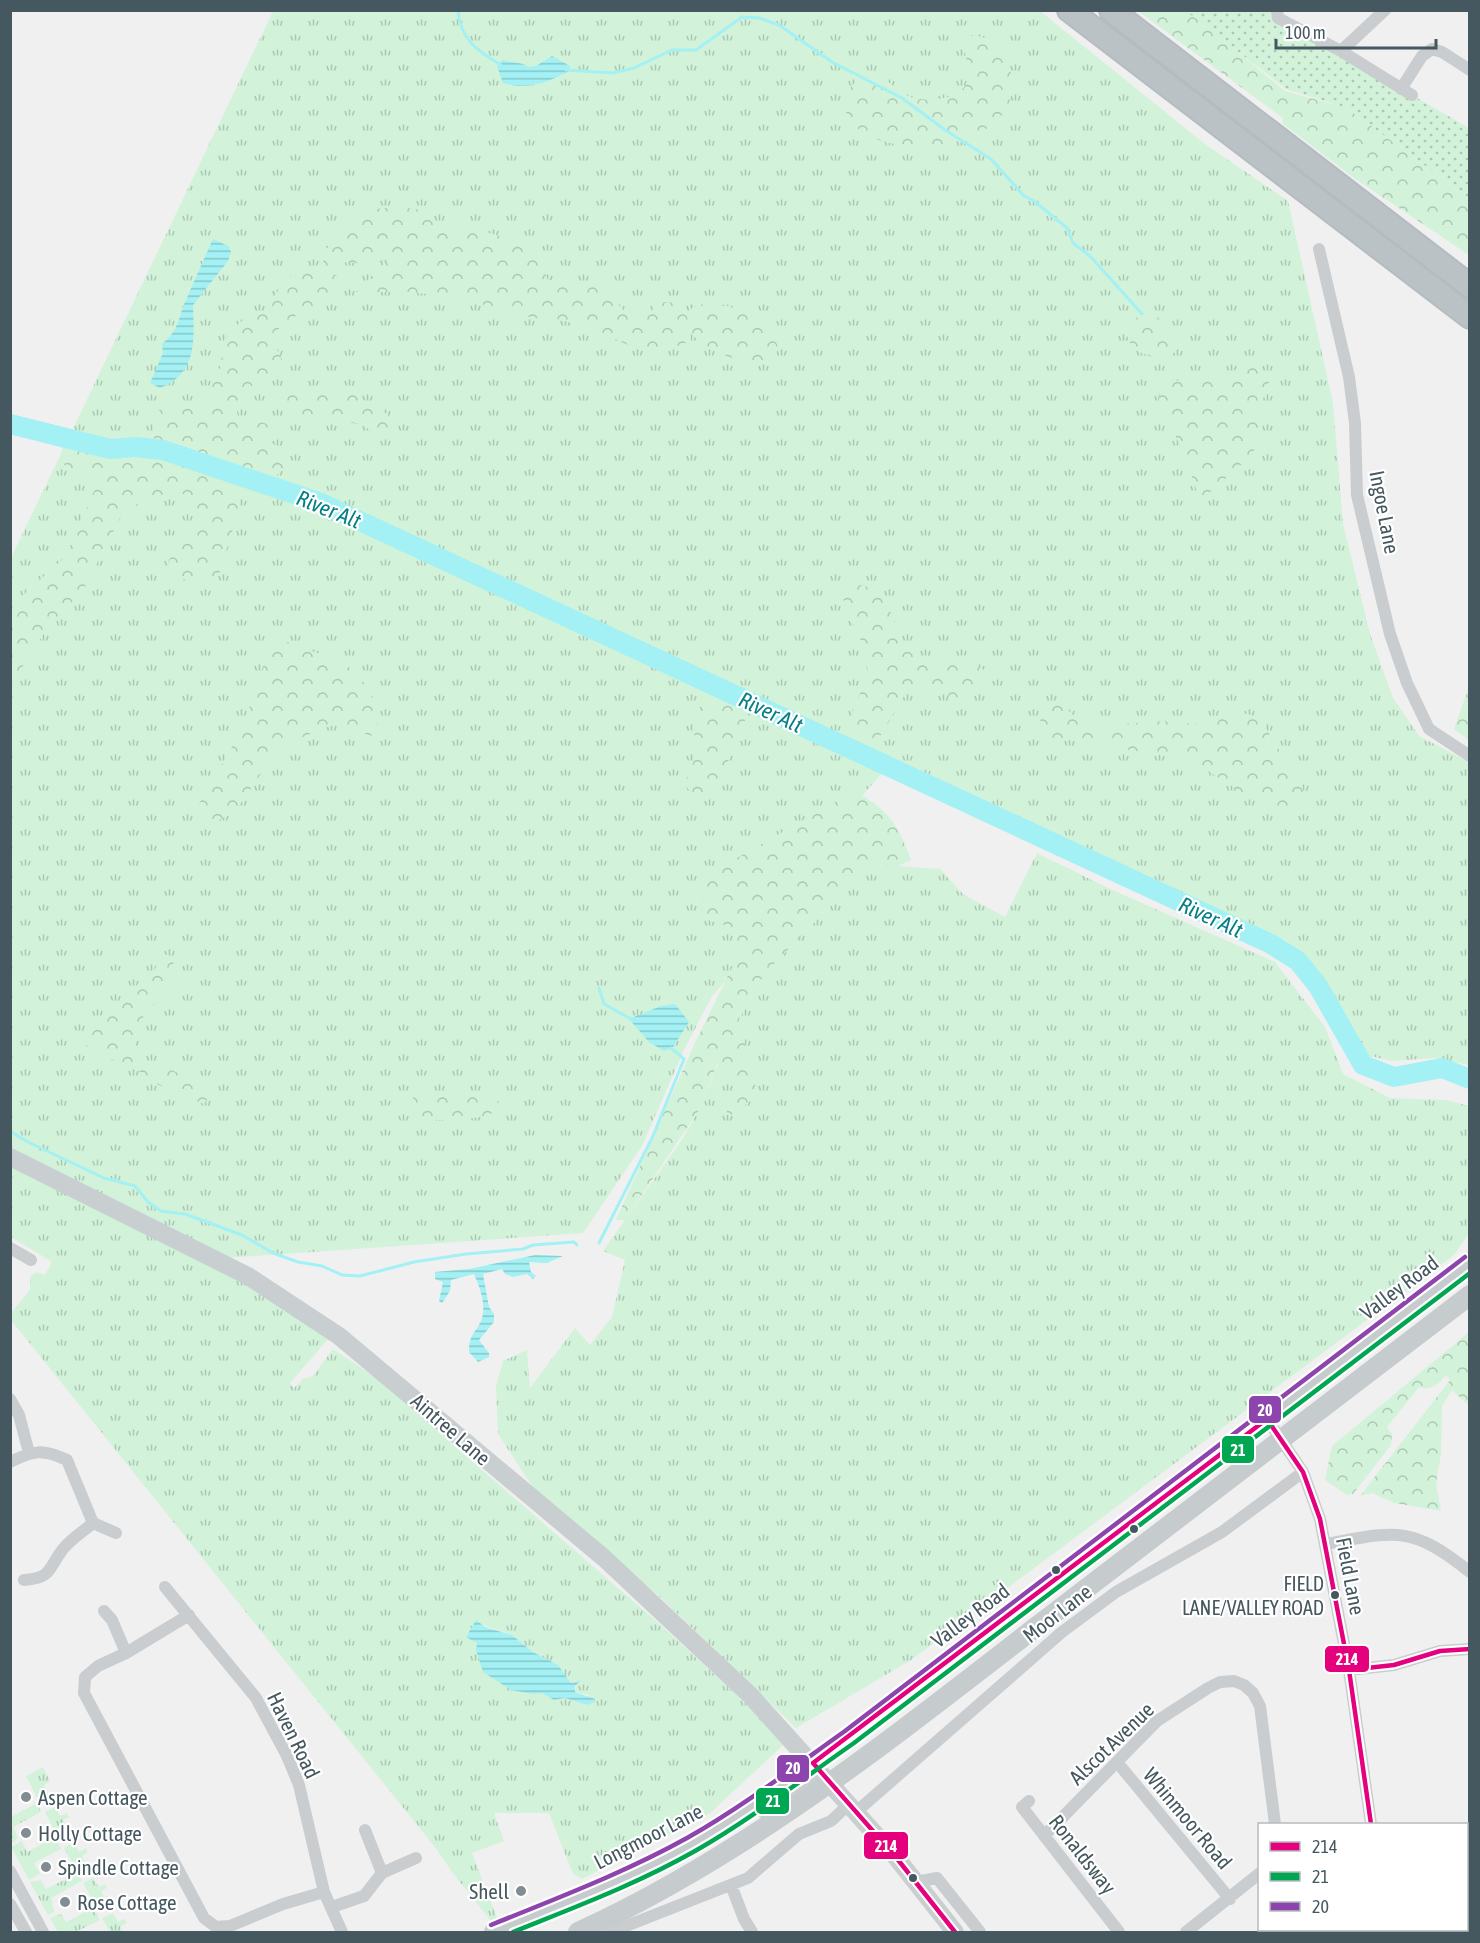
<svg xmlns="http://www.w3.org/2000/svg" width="1480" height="1943" font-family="'Asap Condensed',sans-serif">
	<defs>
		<pattern id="grass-tufts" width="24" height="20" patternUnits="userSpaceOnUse" patternTransform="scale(1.5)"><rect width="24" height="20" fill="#d2f2d9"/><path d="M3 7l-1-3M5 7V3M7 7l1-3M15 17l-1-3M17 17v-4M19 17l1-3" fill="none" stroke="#acc7b3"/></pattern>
		<pattern id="forest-crowns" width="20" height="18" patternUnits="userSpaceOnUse" patternTransform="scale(1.5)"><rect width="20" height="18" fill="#d2f2d9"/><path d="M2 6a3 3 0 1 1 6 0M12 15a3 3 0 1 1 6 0" fill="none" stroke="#acc7b3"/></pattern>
		<pattern id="park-dots" width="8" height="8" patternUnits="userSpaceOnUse" patternTransform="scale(1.5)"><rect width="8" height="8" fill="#d2f2d9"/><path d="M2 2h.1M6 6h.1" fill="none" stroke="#acc7b3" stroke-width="1.8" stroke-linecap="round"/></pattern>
		<pattern id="water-rules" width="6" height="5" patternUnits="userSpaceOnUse" patternTransform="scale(1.5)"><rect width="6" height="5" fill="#a3f1f4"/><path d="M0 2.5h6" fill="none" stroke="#87c6c9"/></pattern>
	</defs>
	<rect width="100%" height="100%" fill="#f1f0f0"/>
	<path fill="url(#grass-tufts)" fill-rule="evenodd" d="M273,11h767l165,133 83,57 45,202 10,121 27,110 23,64 26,38 50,26v303l-34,-7 -43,3 -27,-6 -46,-84 -33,-30 -391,-182 -34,38 -103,148 -46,51 -28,54 -42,96 -59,87 -356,25 -135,-65 -81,-46v-589z
		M1037,853l71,35 167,74 50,65 18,47 47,24 56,2 23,6v127l-15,22 -543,405 -115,68 -137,-132 -121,-101 -40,-61 -2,-48 7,-25 24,-11 3,38 45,-60 15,17 22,-28 13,-57 -22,-9 76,-107 20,-34 20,-48 16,21 23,13 -19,-77 26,-46 106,-109 69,5 24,26 41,22z
		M11,1166l22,13v3l1,-3 167,77 128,82 -39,45 4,5 9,-9 10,-3 20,-27 42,28 281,244 90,82 38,39 -2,4 -73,68 -127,65 -9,-5 -24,-61h-55l10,28 -32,12 25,65 -6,3 -39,-49 -14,-21 -427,-531 -1,-6 20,-24v-13l6,-5 9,3 7,-13 -41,-25zM480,1624l32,11 21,17 25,13 13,18 6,-3 -2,12 14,3 -2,10 -22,-7 -11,2 -12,-7 -31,-3 -11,-8 -23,-39 -10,-6z
		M43,1767l7,14 -6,4 5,9 -11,6 -12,-24z
		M37,1803l4,9 -28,15 5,11 -7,6v-27z
		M55,1807l5,9 7,-3 2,4 -6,3 5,10 -11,5 -12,-23z
		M55,1837l6,12 -27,14 6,11 -11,6 -18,-33 11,-6 5,11z
		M74,1842l5,10 7,-4 2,4 -6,4 5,9 -10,6 -13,-23z
		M78,1873l4,8 -31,17 3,14 -6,3 -18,-33 11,-2 5,9z
		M93,1878l6,9 6,-3 2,4 -6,3 5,10 -10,5 -13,-23z
		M93,1908l7,12 -25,12h-17l-8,-14 11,-4 5,8z
		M113,1913l5,9 6,-3 3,4 -7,4 3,5h-13l-8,-14z"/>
	<path fill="url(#forest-crowns)" d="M1138,11h51l96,80 62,17 122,90v57l-115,-77 -72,-55 1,-5z
		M968,35c18,1 32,7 39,25 38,97 -143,109 -161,52 -3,-8 -1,-19 5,-25 6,-7 14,-12 24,-11 12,2 20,13 31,19 14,8 50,6 59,-9 7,-12 0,-33 -3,-45z
		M381,208c25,1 45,-5 58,20 30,-1 68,5 93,24 7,6 12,20 16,28l53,5 24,27 26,1 5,-11 28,1 4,18 1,-10c8,-9 27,-8 39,-5 15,5 73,38 39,55 -17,8 -70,-13 -77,-31l1,11 -28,10 -29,-3 -39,-19 -38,-10 -24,-1 -75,-20 -48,-6h-54l34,-34 -18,6 -33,-2 -9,5 14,21 -3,7 -36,14 -32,24c-2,13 13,27 14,42l-32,5 -18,31 1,5 33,9v17l18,14 -2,10 -17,15 -45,-12 -38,-15 2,-8 -4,6 -31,-10 -1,-22c17,-33 31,-6 54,-11l2,-19 11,-22 4,-25 6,-12 12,-10 21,-9 24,-34 14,-6 21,-3c3,-33 28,-52 59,-61z
		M1149,307l32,37 -14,17c-23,-7 -37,-7 -42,-33z
		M1249,365l12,3 8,14 -8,23 -5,43 -18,20 -38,33 -15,-45 -27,-56 6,-18 57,-6z
		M328,390l27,5 32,19 3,13c-3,4 -6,8 -12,7 -6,-1 -11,-7 -17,-9 -21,-7 -80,-7 -88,-29l13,-5z
		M65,441l47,12 53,3 14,7 -2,6 4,-6 59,22v20l-20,67c-19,21 -36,11 -52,-7 5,-29 55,-26 17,-71h-21l-23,8 -18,10 -39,77 -40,44 -33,52v-62l11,-27 43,-39 34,-77 -34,-13 -4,-14z
		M842,584c62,-2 40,46 74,70 20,14 58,-4 72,22l-2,12c-31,24 -43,-3 -75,0l-7,8 -23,39 -11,4 -13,-4c-16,-24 12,-43 10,-71 -2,-29 -27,-51 -25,-80z
		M284,640c17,10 35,12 53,20 26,11 42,42 41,69l-7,7 -33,-12c-20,5 -46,16 -62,30 -22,21 -35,70 -71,68l-8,-10 2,-8 42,-73 32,-90z
		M1469,687v53l-15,-11z
		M721,692l28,14c-2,13 -8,23 -14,35 -8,20 -13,58 -45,51l-5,-8c2,-9 9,-19 9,-27 2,-28 -7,-52 27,-65z
		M1053,703l12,4 14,14 16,5 68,-5 41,4 35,-13 12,3 14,12 38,62 -2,19 -10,7 -13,-2 -25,-13 -57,-37 -23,-6 -124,-20 -11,-21 5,-11z
		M854,791c34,18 44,33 57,69l-12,6 -28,-2 -106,109 -26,46 19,77 -27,19h-5l9,-32 -17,-21 -19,48 -74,110h-9l78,-175 47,-96 -13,-23 -24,-7 -2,-28 16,-22z
		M165,954c12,5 10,19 10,31l-30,28 -7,14 -4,23 16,15 10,-1 15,8 31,8c5,6 4,18 -2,24l-52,-22 -21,-17 -32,-9 -13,-10 14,-28 54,-48z
		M429,1091l60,1 7,4 3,9 -4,7c-20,9 -53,10 -75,6l-7,-7v-14z
		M1469,1332v74l-17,-16 -10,16 -1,48 -5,29 5,28 -47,-8 -22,-10 -12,3 90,-116 -4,-5c-8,10 -15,16 -27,12l-32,40 5,7 -1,11 -38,49 -6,1 -22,-15 7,-34z"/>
	<path fill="url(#park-dots)" d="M1186,11h91l1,7 191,110v70l-122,-90 -61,-19z"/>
	<path fill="url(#water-rules)" d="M552,56l18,10 -2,6c-22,11 -41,18 -65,11l-6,-17 5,-6 21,4 5,3 8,-1z
		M213,239l15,7 3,6 -3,9 -35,44c1,35 5,68 -33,83l-10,-5 13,-30 -1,-9c19,-16 15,-25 24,-44 9,-21 18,-41 27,-61z
		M675,1004l14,18 -16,25 -9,4 -15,-9 -20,-23 32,-13z
		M535,1255l28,1 -16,7 -18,-1 2,10 5,4 -3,3 -6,-5 -14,3 -8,-3 -3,-5 -19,5 6,33 5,7v8l-15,18 10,13v4l-11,5 -9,-10c0,-18 6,-18 12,-31 6,-15 -1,-33 -7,-47l-23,6 -1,11 -8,12 -3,-2 4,-19 -8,-3v-7l34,-3z
		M476,1620l9,7 27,8 21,17 25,13 13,18 10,-3 -6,6v6l20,7v3l-8,3 -22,-7 -11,2 -12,-7 -9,1 -22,-4 -28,-18 -7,-22 1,-7 -11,-6z"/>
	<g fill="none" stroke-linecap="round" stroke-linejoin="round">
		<path stroke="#a3f1f4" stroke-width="3" d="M458,10c2,30 20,41 43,55
			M566,70l47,3 21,-5 38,-18h24l46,-33 17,1 20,7 53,37 70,36 43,32 46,29 33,37 10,5 33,27 6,15 18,14 51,57
			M599,988l5,16 27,15
			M10,1131l16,10 78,37 31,8 13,16 13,9 24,3 57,21 31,18 25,9 24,4 20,9 18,1 54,-14 52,-8 57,-5 10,-4 41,-3 3,3
			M599,1243l54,-107 31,-77 -13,-11"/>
		<path stroke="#a3f1f4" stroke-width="20" d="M10,424l100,25 25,-2 28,3 158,53 950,441 27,17 20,25 45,79 31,12 48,-9 28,11"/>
		<defs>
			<path id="highway" d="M1069,10l401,307
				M1111,10l359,276"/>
		</defs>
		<use href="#highway" stroke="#b4bcc1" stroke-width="26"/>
		<path stroke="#c9cdcf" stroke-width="12" d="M1277,10l1,8 63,33 71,44
			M1341,51l44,-41
			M1401,89l21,-33 10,-7 10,3 28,18
			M1319,249l30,128 6,46 2,72 33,139 17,49 22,46 41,27
			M10,1248l21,12
			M10,1399l9,16 10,38
			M1267,1419l36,53 17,47 29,151 22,154
			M10,1462c24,-12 33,-13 57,-2l26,63 23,10
			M1326,1544c71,-13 85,-19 144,28
			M24,1580c29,-2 24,-12 39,-31 8,-10 21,-18 30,-26
			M165,1587l91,111 31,58 12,29 25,107 18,40
			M104,1611l8,9 14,33
			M189,1615l-63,38 -28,13 -13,11 -1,16 120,225 12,9 14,-1 53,-22 41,-12
			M1349,1670l45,-5 46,-14 30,-2
			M1117,1762l113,137
			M1029,1801l-7,6 97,125
			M856,1812l206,-180 54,-40 106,-60 81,-60
			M365,1830l17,43
			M1044,1836l113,-115 51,-33 12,-6 14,-1 10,4 9,8 7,13 15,118
			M10,1871l33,61
			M916,1882l21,-4 43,54
			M731,1885l13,34 8,13
			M10,1904l16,28
			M332,1907l32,-11 18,-23 34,-15
			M1389,1930v2
			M611,1932l137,-54 51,-44 32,-13 17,-16
			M1186,1932l74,-59"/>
		<path stroke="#c9ced1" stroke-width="18" d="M10,1157l238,119 91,60 265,222 146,137 145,161 60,76
			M764,1809c17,-12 45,-40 66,-26"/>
		<path stroke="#c6cbcd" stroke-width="20" d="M494,1932c66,-27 134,-52 196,-87 56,-31 107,-72 159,-108l621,-474
			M578,1932c167,-76 313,-193 458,-305 144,-111 289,-221 434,-332"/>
		<use href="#highway" stroke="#bbc2c6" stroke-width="22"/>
		<defs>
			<path id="bus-1" d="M1267,1419l36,53 17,47 29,151 22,154
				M1349,1670l45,-5 46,-14 30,-2
				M813,1763l454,-344
				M813,1763l82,93 60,76"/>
			<path id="bus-2" d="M513,1932c62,-25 124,-48 182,-81 56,-32 106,-71 159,-108l616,-470"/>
			<path id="bus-3" d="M491,1925c66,-27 133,-52 196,-87 55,-31 106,-70 158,-107l620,-474"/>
		</defs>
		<use href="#bus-1" stroke="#fff" stroke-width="9"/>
		<use href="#bus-2" stroke="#fff" stroke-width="9"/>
		<use href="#bus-3" stroke="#fff" stroke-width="9"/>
		<use href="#bus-1" stroke="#e5007d" stroke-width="4.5"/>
		<use href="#bus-2" stroke="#00a651" stroke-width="4.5"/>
		<use href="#bus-3" stroke="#8e44ad" stroke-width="4.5"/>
	</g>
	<g fill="#45575f" stroke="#fff" stroke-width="2">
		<circle cx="1134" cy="1529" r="5"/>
		<circle cx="1056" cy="1570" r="5"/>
		<circle cx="1335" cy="1595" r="5"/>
		<circle cx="913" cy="1878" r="5"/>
	</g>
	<g fill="#818d92" stroke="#fff" stroke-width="2">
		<circle cx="26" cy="1797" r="6"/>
		<circle cx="26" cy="1833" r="6"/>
		<circle cx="46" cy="1867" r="6"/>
		<circle cx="521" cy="1891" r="6"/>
		<circle cx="65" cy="1902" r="6"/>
	</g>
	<g text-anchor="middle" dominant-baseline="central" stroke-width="4.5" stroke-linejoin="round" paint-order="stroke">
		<g font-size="20" fill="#45575f" stroke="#fff" text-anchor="end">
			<text x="1324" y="1583">FIELD<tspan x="1324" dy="24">LANE/VALLEY ROAD</tspan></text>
		</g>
		<g font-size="21" fill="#45575f" stroke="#fff">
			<text transform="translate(1385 512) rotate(79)">Ingoe Lane</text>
			<text transform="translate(1399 1287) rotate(-37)">Valley Road</text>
			<text transform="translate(451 1429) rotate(41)">Aintree Lane</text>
			<text transform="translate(1351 1576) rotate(79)">Field Lane</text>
			<text transform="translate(1057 1613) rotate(-38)">Moor Lane</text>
			<text transform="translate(970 1615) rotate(-37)">Valley Road</text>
			<text transform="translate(294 1735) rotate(64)">Haven Road</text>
			<text transform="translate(1111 1743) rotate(-44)">Alscot Avenue</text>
			<text transform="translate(1188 1818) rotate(50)">Whinmoor Road</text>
			<text transform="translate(648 1836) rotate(-27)">Longmoor Lane</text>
			<text transform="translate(1083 1854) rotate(52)">Ronaldsway</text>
		</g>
		<g font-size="21" fill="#45575f" stroke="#fff" text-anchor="start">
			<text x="38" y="1797">Aspen Cottage</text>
			<text x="38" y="1833">Holly Cottage</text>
			<text x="58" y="1867">Spindle Cottage</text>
			<text x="509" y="1891" text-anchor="end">Shell</text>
			<text x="77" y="1902">Rose Cottage</text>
		</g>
		<g font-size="22" font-style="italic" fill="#057f85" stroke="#fff">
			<text transform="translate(329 509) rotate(22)">River Alt</text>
			<text transform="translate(771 712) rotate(25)">River Alt</text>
			<text transform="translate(1211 917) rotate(25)">River Alt</text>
		</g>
	</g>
	<g stroke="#fff" stroke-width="2">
		<rect x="1248" y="1395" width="34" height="29" rx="6" fill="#8e44ad"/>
		<rect x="1221" y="1435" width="34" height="29" rx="6" fill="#00a651"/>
		<rect x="1324" y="1645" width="46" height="28" rx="6" fill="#e5007d"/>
		<rect x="776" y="1754" width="34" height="29" rx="6" fill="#8e44ad"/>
		<rect x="755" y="1787" width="35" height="28" rx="6" fill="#00a651"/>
		<rect x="863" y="1831" width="46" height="29" rx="6" fill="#e5007d"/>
	</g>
	<g font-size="16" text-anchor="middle" font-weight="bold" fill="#fff">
		<text x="1265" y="1416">20</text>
		<text x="1238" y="1456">21</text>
		<text x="1347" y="1665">214</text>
		<text x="793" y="1774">20</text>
		<text x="773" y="1807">21</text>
		<text x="886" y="1852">214</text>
	</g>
	<rect width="1480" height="1943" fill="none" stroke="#45575f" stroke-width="24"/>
	<rect x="1258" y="1823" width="210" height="108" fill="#ffffff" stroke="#b5bcbf" stroke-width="1.5"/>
	<rect x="1270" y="1842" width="30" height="9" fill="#e5007d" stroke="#b5bcbf" stroke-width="1.5"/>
	<text x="1312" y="1853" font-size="18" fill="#45575f">214</text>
	<rect x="1270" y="1872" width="30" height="9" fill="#00a651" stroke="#b5bcbf" stroke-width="1.5"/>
	<text x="1312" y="1883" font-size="18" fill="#45575f">21</text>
	<rect x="1270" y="1902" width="30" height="9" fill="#8e44ad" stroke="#b5bcbf" stroke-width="1.5"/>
	<text x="1312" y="1913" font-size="18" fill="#45575f">20</text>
	<path d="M1276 39v9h160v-9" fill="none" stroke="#45575f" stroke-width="3"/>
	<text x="1285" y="39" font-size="18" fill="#45575f" stroke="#ffffff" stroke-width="4.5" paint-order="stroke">100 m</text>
</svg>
